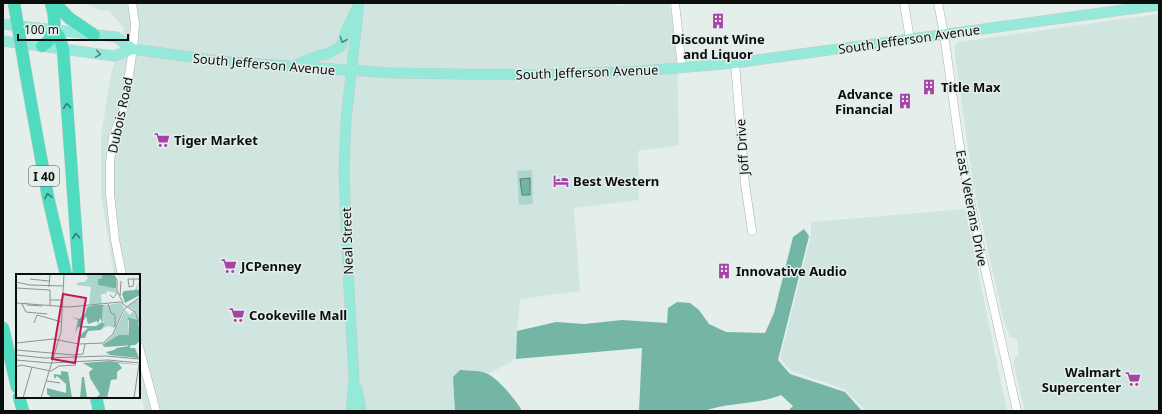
<svg xmlns="http://www.w3.org/2000/svg" width="1162" height="414" font-family="'Noto Sans',sans-serif">
	<rect width="100%" height="100%" fill="#e4eeeb"/>
	<path fill="#d1e5e0" d="M86,3h529l1,3 17,-3h36l8,50 2,92 -41,6 1,49 -65,8 6,83 -60,8 -3,32 -1,28 -28,15 -16,-3 -19,6 2,34h-310l-6,-25v-111h-25l-13,-81v-58l10,-61 13,-47 -15,-17 -10,-1z
		M1159,14v397h-134l-12,-48 2,-6 4,-2 -2,-16 -7,-2 -6,-15 -31,-139 -18,-127v-11l4,-3z
		M965,209l42,202h-142l-3,-4 -18,-18 -53,-18 -11,-13 31,-123v-13z"/>
	<path fill="#add5cb" d="M532,170l1,34 -14,1 -2,-34z"/>
	<path fill="#74b5a5" d="M804,229l5,7 -31,124 12,14 55,18 17,19h-74l5,-5 -12,-11c-25,10 -52,7 -77,16h-65l3,-63 -126,11 1,-28 39,-9 28,2 38,-4 45,3 1,-15 9,-6 13,1 9,7 10,14 17,8 39,1 9,-20 19,-76z
		M460,370c9,1 20,0 28,4 9,4 30,28 34,37h-67l-2,-34z"/>
	<path fill="#73b4a4" stroke="#548277" d="M530,178v17h-8l-2,-16z"/>
	<g fill="none" stroke-linecap="round" stroke-linejoin="round">
		<defs>
			<path id="minor" d="M675,3l7,65
				M904,3l6,36
				M938,3l6,31 15,108 15,78 43,191
				M735,63l10,121 7,47
				M122,275l-7,-35 -5,-46v-32l3,-25 11,-30 9,-58 2,-25 -3,-21
				M139,347l17,64"/>
			<path id="major" d="M3,24l113,13 17,12 86,12 173,12 145,2 105,-4 93,-8 424,-58
				M3,41l111,15 19,-7
				M293,66l27,-11 7,-1 14,-8 5,-15 10,-21
				M357,389l4,22
				M351,411l3,-33 -6,-108 -4,-98 2,-52 13,-117"/>
			<path id="highway" d="M55,3l14,15 25,17
				M53,30l6,6 4,13 16,226
				M42,46c15,-8 14,-29 9,-43
				M26,75l22,122 18,78
				M3,328l14,59
				M19,397l4,14
				M96,397l3,14"/>
		</defs>
		<use href="#minor" stroke="#aab4b1" stroke-width="9"/>
		<use href="#major" stroke="#c9caca" stroke-width="11"/>
		<use href="#highway" stroke="#c9caca" stroke-width="13"/>
		<use href="#minor" stroke="#fff" stroke-width="8"/>
		<use href="#major" stroke="#95e9d9" stroke-width="10"/>
		<use href="#highway" stroke="#4edbc0" stroke-width="12"/>
		<defs>
			<path id="highway-bridge" d="M14,3l12,72"/>
		</defs>
		<use href="#highway-bridge" stroke="#c9caca" stroke-width="13" stroke-linecap="butt"/>
		<use href="#highway-bridge" stroke="#4edbc0" stroke-width="12"/>
	</g>
	<defs><path id="oneway-chevron" d="M-2-3.5L2.5 0L-2 3.5" fill="none" stroke-width="1.6" stroke-linecap="round" stroke-linejoin="round"/></defs>
	<g stroke="#57867d">
		<use href="#oneway-chevron" transform="translate(343 40) rotate(112)"/>
		<use href="#oneway-chevron" transform="translate(98 54) rotate(9)"/>
	</g>
	<g stroke="#307f6f">
		<use href="#oneway-chevron" transform="translate(67 106) rotate(-94)"/>
		<use href="#oneway-chevron" transform="translate(48 196) rotate(-102)"/>
		<use href="#oneway-chevron" transform="translate(76 236) rotate(-94)"/>
	</g>
	<defs>
		<symbol id="building-bare" viewBox="-9 -9 18 18"><path d="M-4-6H4V6H1V3H-1V6H-4ZM-2.5-4.3h1.7v1.8h-1.7ZM.8-4.3h1.7v1.8H.8ZM-2.5-1h1.7V.8h-1.7ZM.8-1h1.7V.8H.8Z" fill="#a642a7" stroke="#e4eeeb" stroke-width="2.5" paint-order="stroke"/></symbol>
		<symbol id="supermarket-bare" viewBox="-9 -9 18 18"><path d="M-6-5.5h2.5l.6 2H6L4.5 2H-2.5L-4.4-4H-6ZM-1.5 3.2a1.3 1.3 0 1 0 .1 0ZM3 3.2a1.3 1.3 0 1 0 .1 0Z" fill="#a642a7" stroke="#e4eeeb" stroke-width="2.5" paint-order="stroke"/></symbol>
		<symbol id="hotel-bare" viewBox="-9 -9 18 18"><path d="M-6-4.5h1.5V1H6V5H4.5V3h-9V5H-6ZM-4 0a1.8 1.8 0 1 1 3.6 0ZM.5 0V-2.5h3Q6-2.5 6 0Z" fill="#a642a7" stroke="#e4eeeb" stroke-width="2.5" paint-order="stroke"/></symbol>
	</defs>
	<g fill-rule="evenodd">
		<use href="#building-bare" x="707" y="10" width="22" height="22"/>
		<use href="#building-bare" x="918" y="76" width="22" height="22"/>
		<use href="#building-bare" x="894" y="90" width="22" height="22"/>
		<use href="#supermarket-bare" x="151" y="129" width="22" height="22"/>
		<use href="#hotel-bare" x="550" y="170" width="22" height="22"/>
		<use href="#supermarket-bare" x="218" y="255" width="22" height="22"/>
		<use href="#building-bare" x="713" y="260" width="22" height="22"/>
		<use href="#supermarket-bare" x="226" y="304" width="22" height="22"/>
		<use href="#supermarket-bare" x="1122" y="368" width="22" height="22"/>
	</g>
	<g text-anchor="middle" dominant-baseline="central" stroke-width="3" stroke-linejoin="round" paint-order="stroke">
		<rect fill="#e4eeeb" stroke="#4c5150" stroke-width="1" x="29" y="166" width="30" height="20" rx="3"/>
		<g font-size="12" font-weight="bold" fill="#0b0e0d">
			<text x="44" y="176">I 40</text>
		</g>
		<g font-size="13" font-weight="bold" fill="#0b0e0d" stroke="#e4eeeb" text-anchor="start">
			<text x="718" y="39" text-anchor="middle">Discount Wine<tspan x="718" dy="15">and Liquor</tspan></text>
			<text x="941" y="87">Title Max</text>
			<text x="893" y="94" text-anchor="end">Advance<tspan x="893" dy="15">Financial</tspan></text>
			<text x="174" y="140">Tiger Market</text>
			<text x="573" y="181">Best Western</text>
			<text x="241" y="266">JCPenney</text>
			<text x="736" y="271">Innovative Audio</text>
			<text x="249" y="315">Cookeville Mall</text>
			<text x="1121" y="372" text-anchor="end">Walmart<tspan x="1121" dy="15">Supercenter</tspan></text>
		</g>
		<g font-size="13" fill="#0b0e0d" stroke="#e4eeeb">
			<text transform="translate(909 39) rotate(-8)">South Jefferson Avenue</text>
			<text transform="translate(264 64) rotate(5)">South Jefferson Avenue</text>
			<text transform="translate(587 72) rotate(-2)">South Jefferson Avenue</text>
			<text transform="translate(120 115) rotate(-78)">Dubois Road</text>
			<text transform="translate(742 147) rotate(-94)">Joff Drive</text>
			<text transform="translate(972 208) rotate(79)">East Veterans Drive</text>
			<text transform="translate(347 241) rotate(-92)">Neal Street</text>
		</g>
	</g>
	<g transform="translate(16 274)">
		<rect width="124" height="124" fill="#e4eeeb"/>
		<path d="M74,0h12v4l-4,1 3,6 15,1 1,7 -10,-2 -1,3h-5l1,10 -13,1 2,-18 -15,-2 2,-3h7l3,-4 -2,-2zM124,24v26l-6,-14 -6,-4zM103,29l5,3 -9,22 -7,-2 -6,3 2,-8 -2,1 1,-16zM109,36l5,5 3,-4 5,9 -10,-1 1,16h-10l-10,8 -6,1 11,-10z" fill="#add5cb"/>
		<path d="M86,0h11l3,4v10l-18,-3v-6l4,-1zM124,7l-4,9 4,-1v6l-15,8 -3,-9 2,-3 11,-1zM78,31h13l-4,1 -1,16 3,2 -4,6 -13,1 -3,7h-8l11,-10 -10,-1 -3,7 3,-14 -6,-3 7,2 6,-5 2,-7zM70,42l2,8 9,-3 1,3 2,-6 2,4 -6,4h-14l-1,-6h3zM113,44l9,2 2,21 -5,4 -30,2 -3,-2 17,-10h10zM107,74h12l4,10 -29,-3 -4,-3zM94,87l29,4 -21,-2 4,5 -5,4v7l-6,1 -4,18h-11l4,-4 -10,-16 -1,-6 4,-3 -10,-6zM45,97l7,1 4,26h-20l-5,-4v-6l19,5v-9l-9,-8 -3,3v-5l7,1zM66,103h2l3,21h-7z" fill="#74b5a5" fill-rule="evenodd"/>
		<path fill="none" stroke="#73b4a4" stroke-width="2" d="M85,9l11,4 4,-3M95,80l6,-5 12,-2 2,-8h5l2,-11 -10,-10M86,124l3,-3 -2,-9 -8,-10 3,-6 11,-1 4,-5"/>
		<path fill="none" stroke="#8d9492" stroke-width="1" d="M97,0l4,6v11l6,12M14,5l19,2M118,5l-1,7 -4,1 -1,-8h12M0,8l14,3 34,1M33,13l1,-13M0,14l34,2v16M94,21l3,3 5,-6M104,22l1,-15M34,26h13M0,29l53,4 51,-5 15,10 5,13M11,29l-5,1 4,8 21,2M92,30l3,9 4,2v12M11,31l15,1M18,49l3,-8 25,7M0,69l37,-4 26,5 24,-1 10,-9 11,-25 16,-12M0,76l58,5 9,-1 2,-10M0,81l29,3 61,-2 34,3M0,86l34,3 58,-3 32,3M0,93l5,-2 30,6 8,-5 17,-1M31,107l13,2M7,124l9,-31M25,124l20,-66 3,-58M118,124l5,-34"/>
		<path fill="#c2185b" fill-opacity="0.15" stroke="#c2185b" stroke-width="2" d="M47,20l23,4 -11,65 -23,-4z"/>
		<rect width="124" height="124" fill="none" stroke="#0b0e0d" stroke-width="2"/>
	</g>
	<rect width="1162" height="414" fill="none" stroke="#0b0e0d" stroke-width="8"/>
	<path d="M18 34v6h110v-6" fill="none" stroke="#0b0e0d" stroke-width="2"/>
	<text x="24" y="34" font-size="12" fill="#0b0e0d" stroke="#e4eeeb" stroke-width="3" paint-order="stroke">100 m</text>
</svg>
